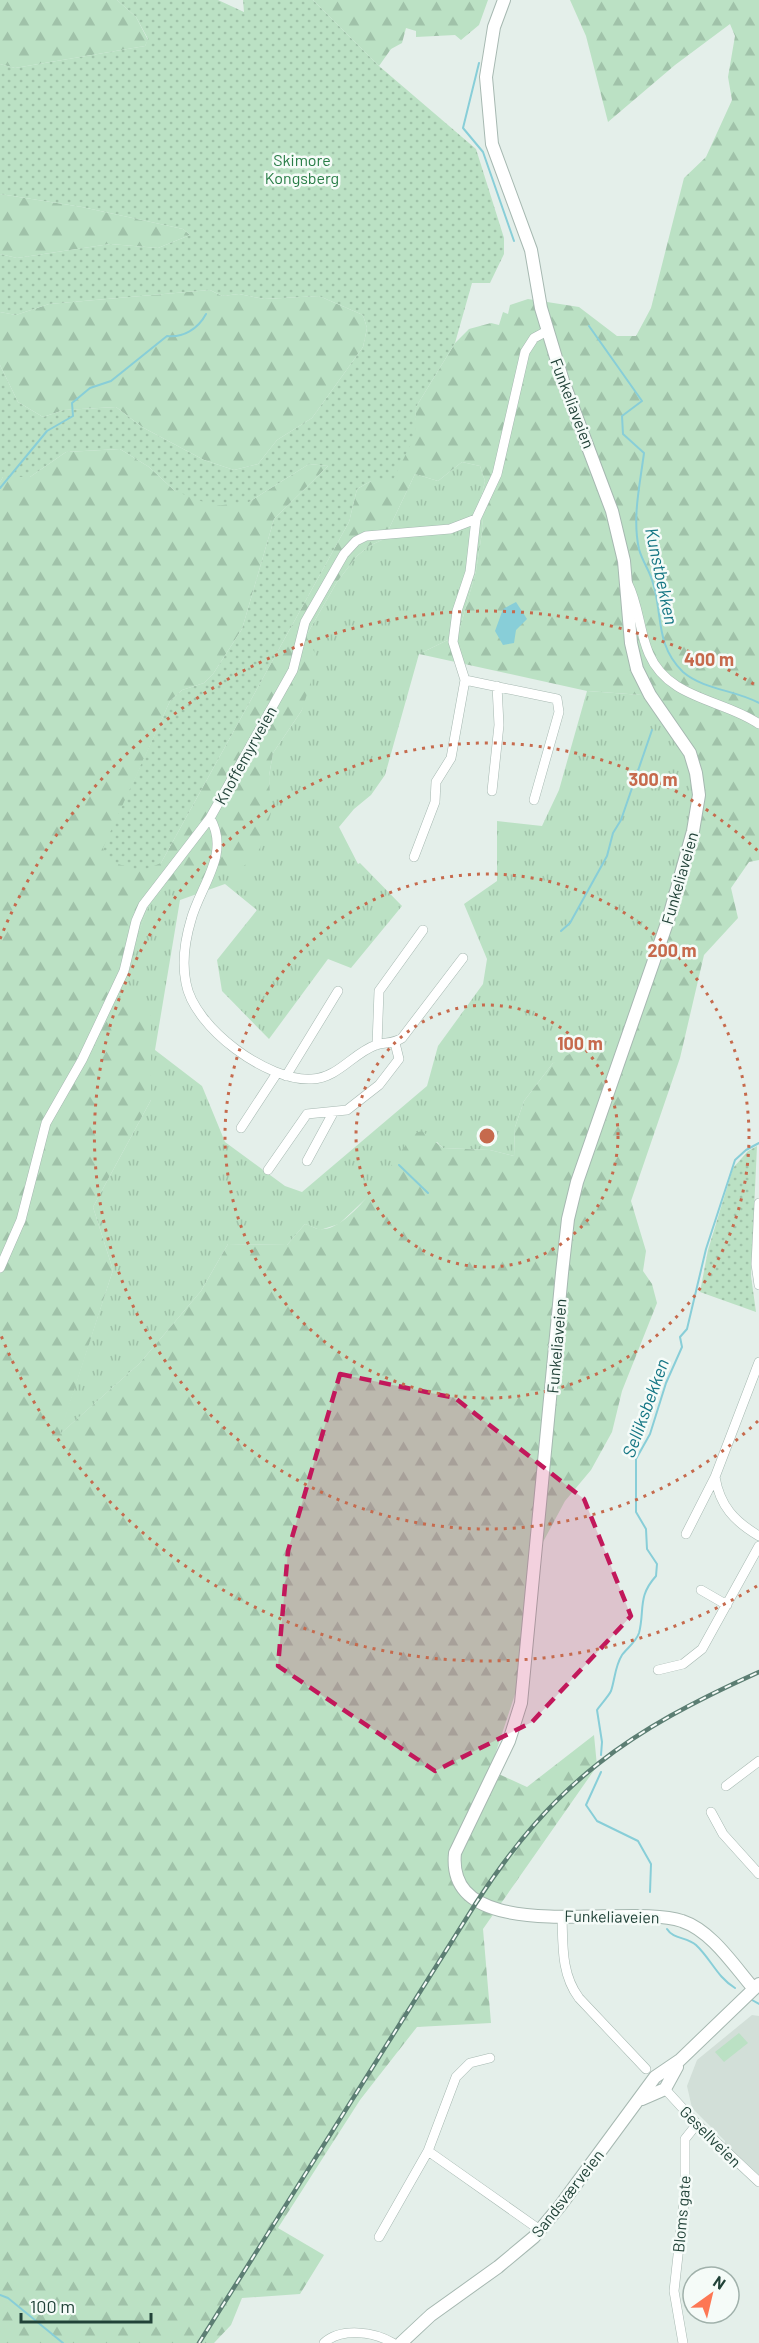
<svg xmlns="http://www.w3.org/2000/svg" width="759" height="2343" viewBox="0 0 759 2343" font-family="Barlow,sans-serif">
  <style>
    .built { fill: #d2dfd8 }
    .grass { fill: url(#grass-tufts) }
    .forest { fill: url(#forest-firs); fill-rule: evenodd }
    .park { fill: url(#park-dots) }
    .pitch { fill: #bbe1c4 }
    .water { fill: #88ced8 }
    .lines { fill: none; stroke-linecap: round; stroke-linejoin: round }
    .stream { stroke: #88ced8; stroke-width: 2 }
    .minor-casing { stroke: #a6b8b1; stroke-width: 10 }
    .tertiary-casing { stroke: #a6b8b1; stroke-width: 14 }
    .minor { stroke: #fff; stroke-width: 9 }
    .tertiary { stroke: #fff; stroke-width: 12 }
    .rail-casing { stroke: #5c7e73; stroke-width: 4.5 }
    .rail { stroke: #f5fbf8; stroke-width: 2; stroke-dasharray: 7; stroke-linecap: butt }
    .marked { fill: #c2185b; fill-opacity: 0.2; stroke: #c2185b; stroke-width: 4.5; stroke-dasharray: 12 8; stroke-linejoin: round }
    .ring { fill: none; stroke: #c66a4d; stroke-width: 3; stroke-dasharray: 3 6 }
    .labels { text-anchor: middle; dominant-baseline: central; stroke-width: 5; stroke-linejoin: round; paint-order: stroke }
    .park-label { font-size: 16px; fill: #287d46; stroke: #f5fbf8 }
    .street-label { font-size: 16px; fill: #214238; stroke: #f5fbf8 }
    .water-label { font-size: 18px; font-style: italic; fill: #157684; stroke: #f5fbf8 }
    .centre { fill: #c66a4d; stroke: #f5fbf8; stroke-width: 3 }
    .ring-label { font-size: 18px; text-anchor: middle; font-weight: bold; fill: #c66a4d; stroke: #f5fbf8; stroke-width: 5; stroke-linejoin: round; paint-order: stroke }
  </style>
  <defs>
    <pattern id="grass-tufts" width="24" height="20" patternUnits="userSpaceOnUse" patternTransform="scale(1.5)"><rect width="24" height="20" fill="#bbe1c4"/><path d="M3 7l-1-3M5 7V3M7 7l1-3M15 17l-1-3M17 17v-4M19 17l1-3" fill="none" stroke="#a0c2a9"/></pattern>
    <pattern id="forest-firs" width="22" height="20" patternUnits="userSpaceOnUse" patternTransform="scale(1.5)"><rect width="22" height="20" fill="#bbe1c4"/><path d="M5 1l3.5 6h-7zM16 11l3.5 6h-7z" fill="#a0c2a9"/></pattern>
    <pattern id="park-dots" width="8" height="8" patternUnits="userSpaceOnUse" patternTransform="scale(1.5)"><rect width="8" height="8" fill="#bbe1c4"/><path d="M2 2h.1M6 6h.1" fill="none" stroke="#a0c2a9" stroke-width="1.8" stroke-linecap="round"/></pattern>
  </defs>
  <rect width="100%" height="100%" fill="#e4efea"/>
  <!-- built -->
  <path class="built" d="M752 2015 759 2016V2177L725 2146V2141L692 2108 687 2086 697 2060Z"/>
  <!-- grass -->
  <path class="grass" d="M462 462 480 466 485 481 480 502 483 526 476 571 458 635 419 654 385 775 371 795 354 809 339 827 358 864 360 863 402 906 351 968 328 959 269 1039 222 991 217 960 257 910 225 884 180 900 155 1050 202 1086 225 1142 285 1186 302 1192 427 1086 438 1046 483 984 487 959 464 904 497 881V821L542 826 559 790 587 691 642 695 655 713 672 724 682 742 698 804 623 1050 553 1063 524 1101 515 1127 514 1156 490 1150 443 1148 437 1142 389 1170 373 1192 339 1224 320 1230 305 1224 287 1245 228 1244 201 1291 139 1364 59 1435 113 1270 93 1207 151 1100 113 1000 153 894 175 886 270 813 269 776 273 753 302 710 306 636 337 582 357 556 369 546 384 539 415 474 438 481Z"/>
  <!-- forest -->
  <path class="forest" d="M0 0H117L136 17 148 40 145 46 15 68 0 64Z
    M313 0H488L479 25 461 40 455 35 416 37V31L406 28 402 43 391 49 379 66Z
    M570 0H759V860L749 862 731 888 738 918 704 955 680 1058 631 1201 646 1251 643 1271 652 1284 657 1303 622 1391 612 1432 591 1470 565 1501 535 1557 524 1667 490 1770 527 1787 594 1735 597 1766 483 1929 491 2023 417 2027 360 2100 278 2228 324 2255 300 2294 242 2298 231 2325 214 2343H0V482L3 477H30L66 452 120 449 149 467 175 491 249 502 309 464 328 466 274 519 242 629 213 674 204 683 182 690 170 701 104 848 161 863 349 522 357 489 371 481 414 436 416 407 455 343 469 329 491 323 499 325 503 312 508 314 510 305 528 299 579 307 617 336H636L651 308 684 178 706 157 732 100 728 77 735 36 730 24 675 65 608 122 586 36ZM462 462 480 466 485 481 480 502 483 526 476 571 458 635 419 654 587 691 642 695 655 713 672 724 698 784 676 901 623 1050 575 1051 553 1063 524 1101 515 1127 514 1156 490 1150 443 1148 422 1131 415 1133C396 1155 351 1235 318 1229 314 1228 309 1225 305 1224L287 1245 228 1244 201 1291 139 1364 60 1434 113 1270 93 1207 151 1100V1010L114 1000 153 894 248 864 260 848 271 813 269 776 273 753 302 710 318 659 306 636 337 582 357 556 369 546 384 539 415 474 438 481Z
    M0 194 82 207 183 229 190 235 158 248 110 244 17 258 0 254Z
    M210 290 222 296 239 294 264 299 319 296 363 315 367 328 363 347 312 418 277 440 258 464 234 470 204 460 142 427 116 407 64 410 43 417 18 402 0 365V312L16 315 49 304Z"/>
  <!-- park -->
  <path class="park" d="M117 0H218L244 12 243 0H313L379 66 476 149 504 238V254L490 283H472L455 343 416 407 415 436 393 480 371 481 357 489 349 522 161 863 142 871 118 864 105 856 103 848 170 701 182 690 204 683 213 674 242 629 274 519 328 466 309 464 249 502 214 506 175 491 149 467 120 449 66 452 30 477H3L0 482V365L18 402 43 417 64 410 116 407 142 427 204 460 234 470 258 464 277 440 312 418 363 347 367 328 363 315 319 296 264 299 239 294 222 296 210 290 49 304 16 315 0 312V254L17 258 110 244 158 248 190 235 183 229 82 207 0 194V64L15 68 145 46 148 39 136 17Z
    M757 1146 751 1276 756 1312 700 1292 708 1250 733 1168 748 1151Z"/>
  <!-- pitch -->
  <path class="pitch" d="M739 2033 748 2043 724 2062 715 2052Z"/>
  <!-- water -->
  <path class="water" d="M516 602 527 619 516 630 514 643 503 645 495 631 503 609Z"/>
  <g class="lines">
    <!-- stream -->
    <path class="stream" d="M479 63 463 128 483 152 514 241
      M589 326 642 401 622 416 623 434 644 453C640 484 632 518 639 549 642 561 650 571 653 583 663 615 655 645 683 672 704 690 736 690 759 703
      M0 488 47 431 73 416 72 403 90 388 111 381 167 336C183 338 198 329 206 314
      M561 931 570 923 607 856 613 833 621 820 652 730
      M399 1165 428 1193
      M601 1755 602 1742 597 1710C601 1704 608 1697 611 1691 615 1679 615 1666 622 1655 627 1648 636 1642 639 1633 645 1610 637 1597 656 1576L657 1564 647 1549 646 1529 636 1512V1459L650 1434 666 1383 682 1347 680 1337 687 1329 706 1249 735 1160 746 1150 759 1143
      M601 1772 586 1805 597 1821 638 1841 651 1864 650 1892
      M667 1929C673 1939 687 1937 696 1945 711 1959 717 1977 735 1988
      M752 2000 759 2004
      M0 2295 8 2298 63 2343"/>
    <!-- minor casing -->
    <g class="minor-casing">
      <path id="minor" d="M628 584C639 606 639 631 649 654 669 700 723 699 759 724
        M465 680 453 642 457 611 470 572 476 519 497 474 525 352 534 338 547 331
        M465 680 557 699 559 712 534 800
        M492 791 499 725 497 686
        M210 818C231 854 200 886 191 920 185 940 182 963 186 983 194 1028 268 1082 312 1079 338 1078 353 1053 376 1045 386 1042 393 1044 402 1038L463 958
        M414 857 435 802 436 782 451 758 465 680
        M377 1045 379 991 423 930
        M286 1076 338 991
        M241 1128 277 1073
        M307 1161 333 1113
        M268 1170 307 1114 347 1110 379 1085 399 1059 395 1043
        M759 1203 756 1264 759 1285
        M0 1268 21 1220 46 1123 82 1060 124 971 136 921 143 905 210 818 293 670 305 622 344 554 356 541 366 536 450 529 476 519
        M715 1477C720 1506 734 1521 759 1536
        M686 1534 715 1477 759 1362
        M701 1590 727 1605
        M658 1670 683 1664 702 1649 759 1546
        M726 1786 759 1761
        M711 1812 723 1834 759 1874
        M562 1916C563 1945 561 1974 579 1998L646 2069
        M665 2089 697 2124 759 2182
        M428 2151 540 2230
        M379 2237 428 2151 456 2077 470 2063 490 2058
        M324 2343C341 2327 375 2332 393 2343
        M683 2343 674 2291 685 2193V2139L697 2124"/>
    </g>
    <!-- tertiary casing -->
    <g class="tertiary-casing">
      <path id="tertiary" d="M504 0 494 27 486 77 492 144 531 250 541 308 563 381 612 511 624 561 631 643 637 669 650 695 690 753 696 773 699 795 693 831 668 920 577 1182 568 1219 562 1273 521 1703 509 1741 455 1853C445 1950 629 1902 682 1921 712 1931 734 1966 754 1989
        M642 2099 665 2089 677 2067
        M401 2343 431 2315 498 2267 534 2237 560 2206 655 2077 680 2060 759 1984"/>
    </g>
    <!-- minor -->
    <use href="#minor" class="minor"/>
    <!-- tertiary -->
    <use href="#tertiary" class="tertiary"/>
    <!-- rail casing -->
    <g class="rail-casing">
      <path id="rail" d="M199 2343 476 1903C555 1781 628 1731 759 1672"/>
    </g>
    <!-- rail -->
    <use href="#rail" class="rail"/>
  </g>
  <!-- marked area -->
  <path class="marked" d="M340 1374 455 1398 584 1499 631 1616 532 1722 435 1771 278 1666 288 1551Z"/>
  <!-- distance rings -->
  <g class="ring">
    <circle cx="487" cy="1136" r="131"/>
    <circle cx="487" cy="1136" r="262"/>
    <path d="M758 1421A393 393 0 1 1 758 851"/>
    <path d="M757 1586A525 525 0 0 1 0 1333M0 939A525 525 0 0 1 757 686"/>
  </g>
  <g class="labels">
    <!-- park labels -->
    <g class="park-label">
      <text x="302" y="159">Skimore<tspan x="302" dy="18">Kongsberg</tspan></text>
    </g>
    <!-- street labels -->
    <g class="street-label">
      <text transform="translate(573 403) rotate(69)">Funkeliaveien</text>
      <text transform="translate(245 755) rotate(-61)">Knoffemyrveien</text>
      <text transform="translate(679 878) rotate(-74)">Funkeliaveien</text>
      <text transform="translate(556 1346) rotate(-85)">Funkeliaveien</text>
      <text transform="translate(612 1916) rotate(1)">Funkeliaveien</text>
      <text transform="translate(711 2136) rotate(45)">Gesellveien</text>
      <text transform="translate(567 2193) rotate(-52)">Sandsværveien</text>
      <text transform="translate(681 2214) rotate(-85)">Bloms gate</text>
    </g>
    <!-- water labels -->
    <g class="water-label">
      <text transform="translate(662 576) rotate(78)">Kunstbekken</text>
      <text transform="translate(645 1408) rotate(-70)">Selliksbekken</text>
    </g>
  </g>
  <circle cx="487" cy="1136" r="9" class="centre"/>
  <g class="ring-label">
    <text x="709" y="666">400 m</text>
    <text x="653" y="786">300 m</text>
    <text x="672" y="957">200 m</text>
    <text x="580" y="1050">100 m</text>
  </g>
  <!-- north arrow -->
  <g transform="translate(711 2295) rotate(34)"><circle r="28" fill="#f5fbf8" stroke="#a0b1ab" stroke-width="1.5"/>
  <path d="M0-4.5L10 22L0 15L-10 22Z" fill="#fd7754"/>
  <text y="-9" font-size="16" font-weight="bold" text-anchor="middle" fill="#214238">N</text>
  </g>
  <!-- scale -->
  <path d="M21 2313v9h130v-9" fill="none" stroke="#214238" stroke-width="3"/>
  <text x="30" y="2313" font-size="18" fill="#214238" stroke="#f5fbf8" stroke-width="4.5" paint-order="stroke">100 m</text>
</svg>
